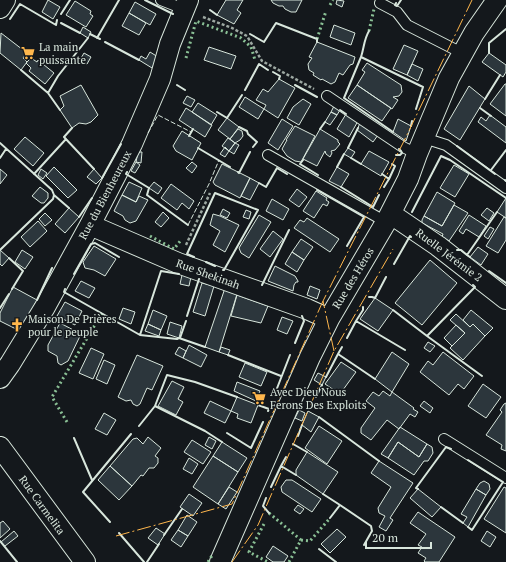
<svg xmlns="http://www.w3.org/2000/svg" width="506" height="562" viewBox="0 0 506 562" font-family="'PT Serif',serif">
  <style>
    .building { fill: #2c363c; stroke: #d8e6dc }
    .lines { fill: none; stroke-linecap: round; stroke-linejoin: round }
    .service-casing { stroke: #d8e6dc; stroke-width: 12 }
    .minor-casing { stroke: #d8e6dc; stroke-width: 22 }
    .path { stroke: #9da8a2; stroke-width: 2.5; stroke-dasharray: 3 2; stroke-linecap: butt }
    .service { stroke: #14181c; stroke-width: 10 }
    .minor { stroke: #14181c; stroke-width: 20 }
    .hedge { stroke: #8ac095; stroke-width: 3; stroke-dasharray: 2 3; stroke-linecap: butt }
    .fence { stroke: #d8e6dc; stroke-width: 1; stroke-dasharray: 5 2; stroke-linecap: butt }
    .wall { stroke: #d8e6dc; stroke-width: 2 }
    .power { stroke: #ffb74d; stroke-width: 1; stroke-dasharray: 14 3 2 3; stroke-linecap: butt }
    .labels { text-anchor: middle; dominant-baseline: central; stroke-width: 3; stroke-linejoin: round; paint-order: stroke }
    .poi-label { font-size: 11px; fill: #d8e6dc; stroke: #14181c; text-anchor: start }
    .street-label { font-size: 11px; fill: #d8e6dc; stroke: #14181c }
  </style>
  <rect width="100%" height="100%" fill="#14181c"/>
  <!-- building -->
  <path class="building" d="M48 0 60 7 53 19 42 12Z
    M226 0H243L237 10 241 13 234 24 217 15Z
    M271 0H302L296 12H291L285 9 283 6H279L273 3Z
    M337 0 344 1 342 7 336 4Z
    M75 1 91 11 90 14 93 16 86 27 66 15Z
    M135 2 156 14 150 25 129 13Z
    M129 13 146 23 139 35 122 26Z
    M334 25 355 33 351 45 330 37Z
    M83 27 91 32 88 38 80 33Z
    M1 33 27 53 23 58 27 62 21 70 0 53Z
    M317 42 355 57 353 64 350 65 343 75 339 73 335 82 331 84 322 79 321 80 313 75 314 73 309 70 308 64 312 58 309 57Z
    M404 45 418 51 407 75 393 69Z
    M209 47 236 56 231 69 204 60Z
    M150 52 158 57 152 68 139 60 141 56 146 59Z
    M84 53 91 57 87 64 80 60Z
    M489 53 506 65V72L503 77 482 62Z
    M31 58 37 62 38 60 54 73 45 84 29 71 31 68 26 63Z
    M367 63 401 85 402 92 399 96 393 97 398 100 392 109 357 85 365 72 362 70Z
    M412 64 423 69 418 81 407 75Z
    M279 79 295 88 278 118 264 109 266 105 256 100 263 89 268 92Z
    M505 84H506V116L490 104Z
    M81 85 98 115 91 122 86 124 79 123 72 128 60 110 64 106 60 96Z
    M357 85 391 108 382 121 348 98Z
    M469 86 485 99 460 140 444 129Z
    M187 96 195 100 191 107 183 103Z
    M245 97 264 109 258 119 239 107Z
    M303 99 311 104 299 125 287 118 293 107Z
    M198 103 217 115 211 125 192 112Z
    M334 106 340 110 337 115 331 112Z
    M186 108 212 125 205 137 179 120Z
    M331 112 337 115 330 125 325 122Z
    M346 114 358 121 349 137 337 129Z
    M490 115 506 127V143L478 122 481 117 486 121Z
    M227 118 239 127 230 139 218 130Z
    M282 119 293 126 278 150 268 143Z
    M398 119 411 126 406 141 393 132Z
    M360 123 378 135 373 142 357 130Z
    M295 126 315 136 301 162 295 161 287 156 282 149 287 140H286Z
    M238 129 242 131 243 136 240 140 235 143 230 139Z
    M320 129 338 140V142L340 144 335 150 331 151 332 153 330 157 326 154 325 151 317 166 303 159Z
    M182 131 201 143 192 160 176 151 173 146Z
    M25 137 44 153 33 166 14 149Z
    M228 138 235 143 229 151 222 146Z
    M235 143 239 145 234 154 229 151Z
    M225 147 229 151 225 157 220 154Z
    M348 148 355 152 351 158 344 154Z
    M369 151 389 162 381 176 361 164Z
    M138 152H142L141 163 136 162Z
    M136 162 140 165 135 173 131 171Z
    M192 162 197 166 192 173 186 168Z
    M222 164 250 178 240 198 215 185 213 182Z
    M454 165 469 174 455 197 440 188Z
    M54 167 77 190 68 198 46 176Z
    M337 167 349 174 341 187 329 181Z
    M0 169 7 175 0 184Z
    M41 169 47 173 43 179 38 175Z
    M94 169 102 178 96 184 87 177Z
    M250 178 259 183 250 200 241 196Z
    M129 182 142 188 136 202 122 195Z
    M154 182 162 188 158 194 149 188Z
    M171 184 194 201 189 209 182 203 177 210 161 198Z
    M40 187 48 193V198L44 203H41L32 196Z
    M297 189 307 197 299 207 289 200Z
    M316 191 327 198 326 200 329 202 327 206 323 204 314 218 303 211Z
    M437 192 455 203 442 226 424 216Z
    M122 195 136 202 139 196 148 200 136 221 130 223 125 220 123 216 114 211Z
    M506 198V218L497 212Z
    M272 199 289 209 283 220 266 211Z
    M454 205 468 213 449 241 442 237 443 234 422 223V220L424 216 442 226Z
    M69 208 79 217 65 233 55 224Z
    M487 208 494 213 489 221 481 215Z
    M223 209 230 213 227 218 220 215Z
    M246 210 251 212 249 219 243 217Z
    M163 212 169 218 161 227 155 222Z
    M45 213 52 220 45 226 39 219Z
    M213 214 220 216 239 225 225 252 213 245 220 231 210 225Z
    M259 215 271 222 249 258 241 253 239 248Z
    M469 215 486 226 479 237 466 229 463 234 459 231Z
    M504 217 506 218V240L498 253 486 246Z
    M307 218 339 239 330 252 294 228 300 220 304 222Z
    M38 221 47 231 30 247 21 237Z
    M490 227 494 229 488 239 484 236Z
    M273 231 283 239 270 257 260 249Z
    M301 239 313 247 304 260 292 252Z
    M94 246 116 259 105 276 94 270 85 268 83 262Z
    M478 247 488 254 481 265 470 257Z
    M0 250 9 258 2 266 0 264Z
    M22 250 33 257 25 269 15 262Z
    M292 252 304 260 297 272 285 264Z
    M430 260 457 283 422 325 395 303Z
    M275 266 295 276 298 281V282H296L294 285 293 291 268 281Z
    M182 275 191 277 189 286 180 284Z
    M81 281 95 288 89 298 75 291Z
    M202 283 214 286 205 316 193 312Z
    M310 286 320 290 317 299 307 295Z
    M13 287 37 300 20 331 0 321V313Z
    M225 288 238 291 219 352 205 347Z
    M237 295 268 306 261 323 231 316Z
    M375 298 393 310 378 331 360 319Z
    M65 302 82 311 75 325 57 316Z
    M123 308 135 312 131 324 119 319Z
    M153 310 167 316 161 330 148 324Z
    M471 310 493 328 485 336 473 324 470 327 463 320Z
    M456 314 470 327 473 324 485 336 463 360 450 348 465 333 450 320Z
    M282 317 293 321 287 334 277 330Z
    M170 322 182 326 179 338 167 334Z
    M60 323 81 334 68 361 61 365 58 363 57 356 48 351V345Z
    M148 324 161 330 159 336 145 331Z
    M456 325 465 333 452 346 444 338Z
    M428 342 435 346 430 352 424 348Z
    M189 345 207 355 201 367 183 358Z
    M179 347 186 351 183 358 175 354Z
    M221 347 230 350 228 355 219 352Z
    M91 348 104 354 93 379 79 373Z
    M392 352 409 364 392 392 375 379Z
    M443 352 474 376 464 389 458 384 449 395 420 372 428 361 433 365Z
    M137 355 163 366 152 390 147 388 140 404 137 406 133 404 131 400 126 401 118 397Z
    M104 360 115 365 107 384 96 379Z
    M341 362 356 372 340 394 325 384Z
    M245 363 267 372 261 386 239 377Z
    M318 373 326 377 322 385 314 380Z
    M172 381 184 387 178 399 183 402 176 415 158 406Z
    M237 382 260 391 256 401 234 391Z
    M483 384 501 397 486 418 468 406Z
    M383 391 390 396 392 392 414 408 413 409 418 412 415 417 410 414 399 429 387 420 371 440 361 433V428L375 408 366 401 373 392 379 396Z
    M237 397 258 405 251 423 237 418 238 414 231 411Z
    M210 401 231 411 225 423 204 413Z
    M424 401 433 408 430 413 420 406Z
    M506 403V451L501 449 502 445 486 435 502 412 500 410 504 404Z
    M299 410 305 413 302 421 295 418Z
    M308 411 319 417 311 432 302 425Z
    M104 413 116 420 107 435 95 429Z
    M319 426 342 441 327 464 305 448Z
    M400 427 427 444 419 457 398 442 388 458 381 454Z
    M148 437 161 448 155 456 158 458V463L154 468H149L143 476 141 475 132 486 110 466 133 439 137 438 143 444Z
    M209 437 216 441 212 449 205 445Z
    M192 440 211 452 203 464 184 452Z
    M222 442 247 458 238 472 213 456Z
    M398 442 419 457 427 444 432 447 433 453 428 461H424L414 475 388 458Z
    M307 452 338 472 323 494 296 475V470Z
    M213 456 238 472 218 504 193 487Z
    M189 458 198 464 192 474 183 469Z
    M379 461 413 483 390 518 393 520 386 531 379 527 385 516 379 513 378 508 391 487 371 473Z
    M110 466 132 486 119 500 98 480Z
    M286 480H292L321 499 312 512 282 492 281 487Z
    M484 481 489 484 490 489 486 495 476 489 480 483Z
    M229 487 237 492 226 509 218 504Z
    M504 487 506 488V533L484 519Z
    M418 489 441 507 432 517 410 498Z
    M476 489 486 495 468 527 463 523 467 517 461 514Z
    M189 494 202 503 193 516 180 507Z
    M298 505 304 509 300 514 294 510Z
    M418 512 455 537 439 562H425L424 561 426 558 418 553 422 547 418 545 426 534 410 523Z
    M187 515 197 522 188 536 178 530Z
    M3 521 10 529 0 538V523Z
    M156 528 165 534 158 545 148 538Z
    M337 529 346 537 330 553 321 544Z
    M178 530 188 536 181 547 171 540Z
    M14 531 18 536 5 546 1 542Z
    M487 531 496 537 490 547 481 541Z
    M273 546 288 556 284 562H273L266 557Z"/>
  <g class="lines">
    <!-- service casing -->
    <g class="service-casing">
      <path id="service" d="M161 0 184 9
        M380 3 397 12 407 25 462 53
        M327 96 403 147 417 154
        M424 138 446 145 506 188
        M268 155 386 222
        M444 439 506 478"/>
    </g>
    <!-- minor casing -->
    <g class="minor-casing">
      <path id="minor" d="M0 8 5 0
        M391 214 438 246 506 299
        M90 225 178 263 307 309 329 319
        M0 378 10 364 45 307 90 225 132 144 160 79 170 44 188 0
        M0 447 85 562
        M220 562 310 357 329 319 386 222 408 179 417 154 449 78 474 33 497 0"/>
    </g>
    <!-- path -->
    <path class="path" d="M203 17 232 28 247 36 262 61 314 89
      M186 245 210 193"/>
    <!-- service -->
    <use href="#service" class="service"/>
    <!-- minor -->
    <use href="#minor" class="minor"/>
    <!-- hedge -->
    <path class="hedge" d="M330 5 333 0
      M369 31 374 9
      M317 39 326 11
      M186 58 196 21 241 38 251 47 255 60
      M150 236 174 249 181 240
      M67 422 52 397 102 313
      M269 513 301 540 289 562
      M264 524 249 552 268 562
      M301 540 310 541 330 518
      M208 562 213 554"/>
    <!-- fence -->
    <path class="fence" d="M148 133 158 115 191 132
      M188 225 209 184 219 160"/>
    <!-- wall -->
    <path class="wall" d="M145 0 173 14
      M396 3 395 5 397 6 401 0
      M210 10 217 15
      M61 14 70 0
      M10 19 20 4 56 25 57 20
      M61 23 80 33
      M90 34 100 39
      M250 34 264 42 276 23 317 39V42
      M97 38 119 0
      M105 42 139 60
      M489 53V43L506 29
      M361 57C364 48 364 39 369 31
      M21 70 48 93
      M273 72 280 76 279 79
      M177 85 185 90
      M295 85 317 97
      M245 90 259 64 268 70
      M485 99 500 75
      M480 108 491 116
      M60 110 48 93 58 76 88 38
      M340 110 346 114
      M217 112 227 118 242 95
      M411 126 412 121
      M239 127 247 131 248 134 257 142 253 147
      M72 128 64 137 94 169
      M320 129 325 122
      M393 132 344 98 361 57 423 87 416 109
      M189 136 193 129
      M0 143 52 190 54 195 53 199 0 250
      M457 146 495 174
      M198 148 230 167
      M348 148 358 128
      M396 155H400L402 153 401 151 399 149
      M0 158 6 149
      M351 158 361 164
      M303 160 300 164 318 175
      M337 167 344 154
      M491 170 506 150
      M127 172 126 174 149 188 147 195 188 225
      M238 172 239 173 250 152
      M34 174 66 139
      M382 174 389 179 384 187
      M102 178 121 144
      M389 179 395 166 392 164
      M505 180 506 181
      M259 183 266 187 277 168 287 174
      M341 187 373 207 379 195
      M317 190 364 217 347 246
      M54 195 69 208
      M412 212 441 156 450 160 506 198
      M79 217 92 198
      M457 250H461L467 255
      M194 257 187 254 215 193 258 210 224 270H223
      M470 257 467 255 497 212
      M9 258 23 271 12 289
      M206 262 215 266
      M394 264 410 236 411 237
      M489 271 506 283
      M74 274 91 244 95 243 119 257
      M179 274 161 271 140 335 177 339 179 338 205 347
      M262 285 289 230
      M65 289 64 292 140 335
      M369 297H372L375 298 386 277
      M37 300 52 268
      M0 308 9 294
      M393 310 427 336 475 287 473 285
      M187 316 199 279
      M356 321 363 310V307
      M427 336 482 376
      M180 338 186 321
      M347 338 356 321 405 350
      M295 343 304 321 302 316
      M342 347 338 354 375 379
      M228 355 281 376
      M326 377 338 354
      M274 396 290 355
      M316 397 322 385
      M258 405 269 409 268 411
      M155 406 205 431 222 442
      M319 417 379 461
      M139 426 155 406 167 375 195 382 237 397
      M227 433 251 448 263 422
      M298 436 302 425
      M74 438 92 480
      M293 444 307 452
      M281 466 286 457
      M271 487 281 466 296 475
      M418 489 416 488 446 447 451 449
      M323 494 340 505 330 518
      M266 498 263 506 269 513
      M340 505 371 526 372 531 364 545
      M441 507 463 523
      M110 522 83 492 131 434
      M468 527 472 530 503 482 468 460
      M119 533 144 562
      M164 535 182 509
      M0 541 17 562
      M319 549 336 562
      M147 562 159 544"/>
    <!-- power -->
    <path class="power" d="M334 351 323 301 404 141 472 0
      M116 536 232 504 323 301
      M232 562 258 525 334 351 393 249"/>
  </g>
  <!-- icons -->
  <defs>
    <g id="supermarket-bare" transform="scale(1.08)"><path d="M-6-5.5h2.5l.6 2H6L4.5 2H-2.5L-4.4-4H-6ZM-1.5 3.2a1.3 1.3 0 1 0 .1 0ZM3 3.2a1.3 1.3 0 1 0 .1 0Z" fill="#ffb74d" stroke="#14181c" stroke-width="2.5" paint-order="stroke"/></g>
    <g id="church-bare" transform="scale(1.08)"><path d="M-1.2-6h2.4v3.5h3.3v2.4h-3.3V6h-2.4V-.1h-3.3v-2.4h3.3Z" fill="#ffb74d" stroke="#14181c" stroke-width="2.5" paint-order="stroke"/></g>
  </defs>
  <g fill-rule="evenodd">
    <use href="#supermarket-bare" x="28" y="53"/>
    <use href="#church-bare" x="17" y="325"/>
    <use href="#supermarket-bare" x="259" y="398"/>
  </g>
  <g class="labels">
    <!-- poi labels -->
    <g class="poi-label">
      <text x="39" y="47">La main<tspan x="39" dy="13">puissante</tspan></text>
      <text x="28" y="319">Maison De Prières<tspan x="28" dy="13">pour le peuple</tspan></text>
      <text x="270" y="392">Avec Dieu Nous<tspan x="270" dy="13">Ferons Des Exploits</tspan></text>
    </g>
    <!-- street labels -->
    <g class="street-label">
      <text transform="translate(105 195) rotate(-62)">Rue du Bienheureux</text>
      <text transform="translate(449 255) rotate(37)">Ruelle Jérémie 2</text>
      <text transform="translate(208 274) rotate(20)">Rue Shekinah</text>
      <text transform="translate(353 278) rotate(-59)">Rue des Héros</text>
      <text transform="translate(42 505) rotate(54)">Rue Carmelita</text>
    </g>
  </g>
  <!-- scale -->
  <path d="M366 542v6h65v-6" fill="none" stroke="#d8e6dc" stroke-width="2"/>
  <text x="372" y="542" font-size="12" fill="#d8e6dc" stroke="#14181c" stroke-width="3" paint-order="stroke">20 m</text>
</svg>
